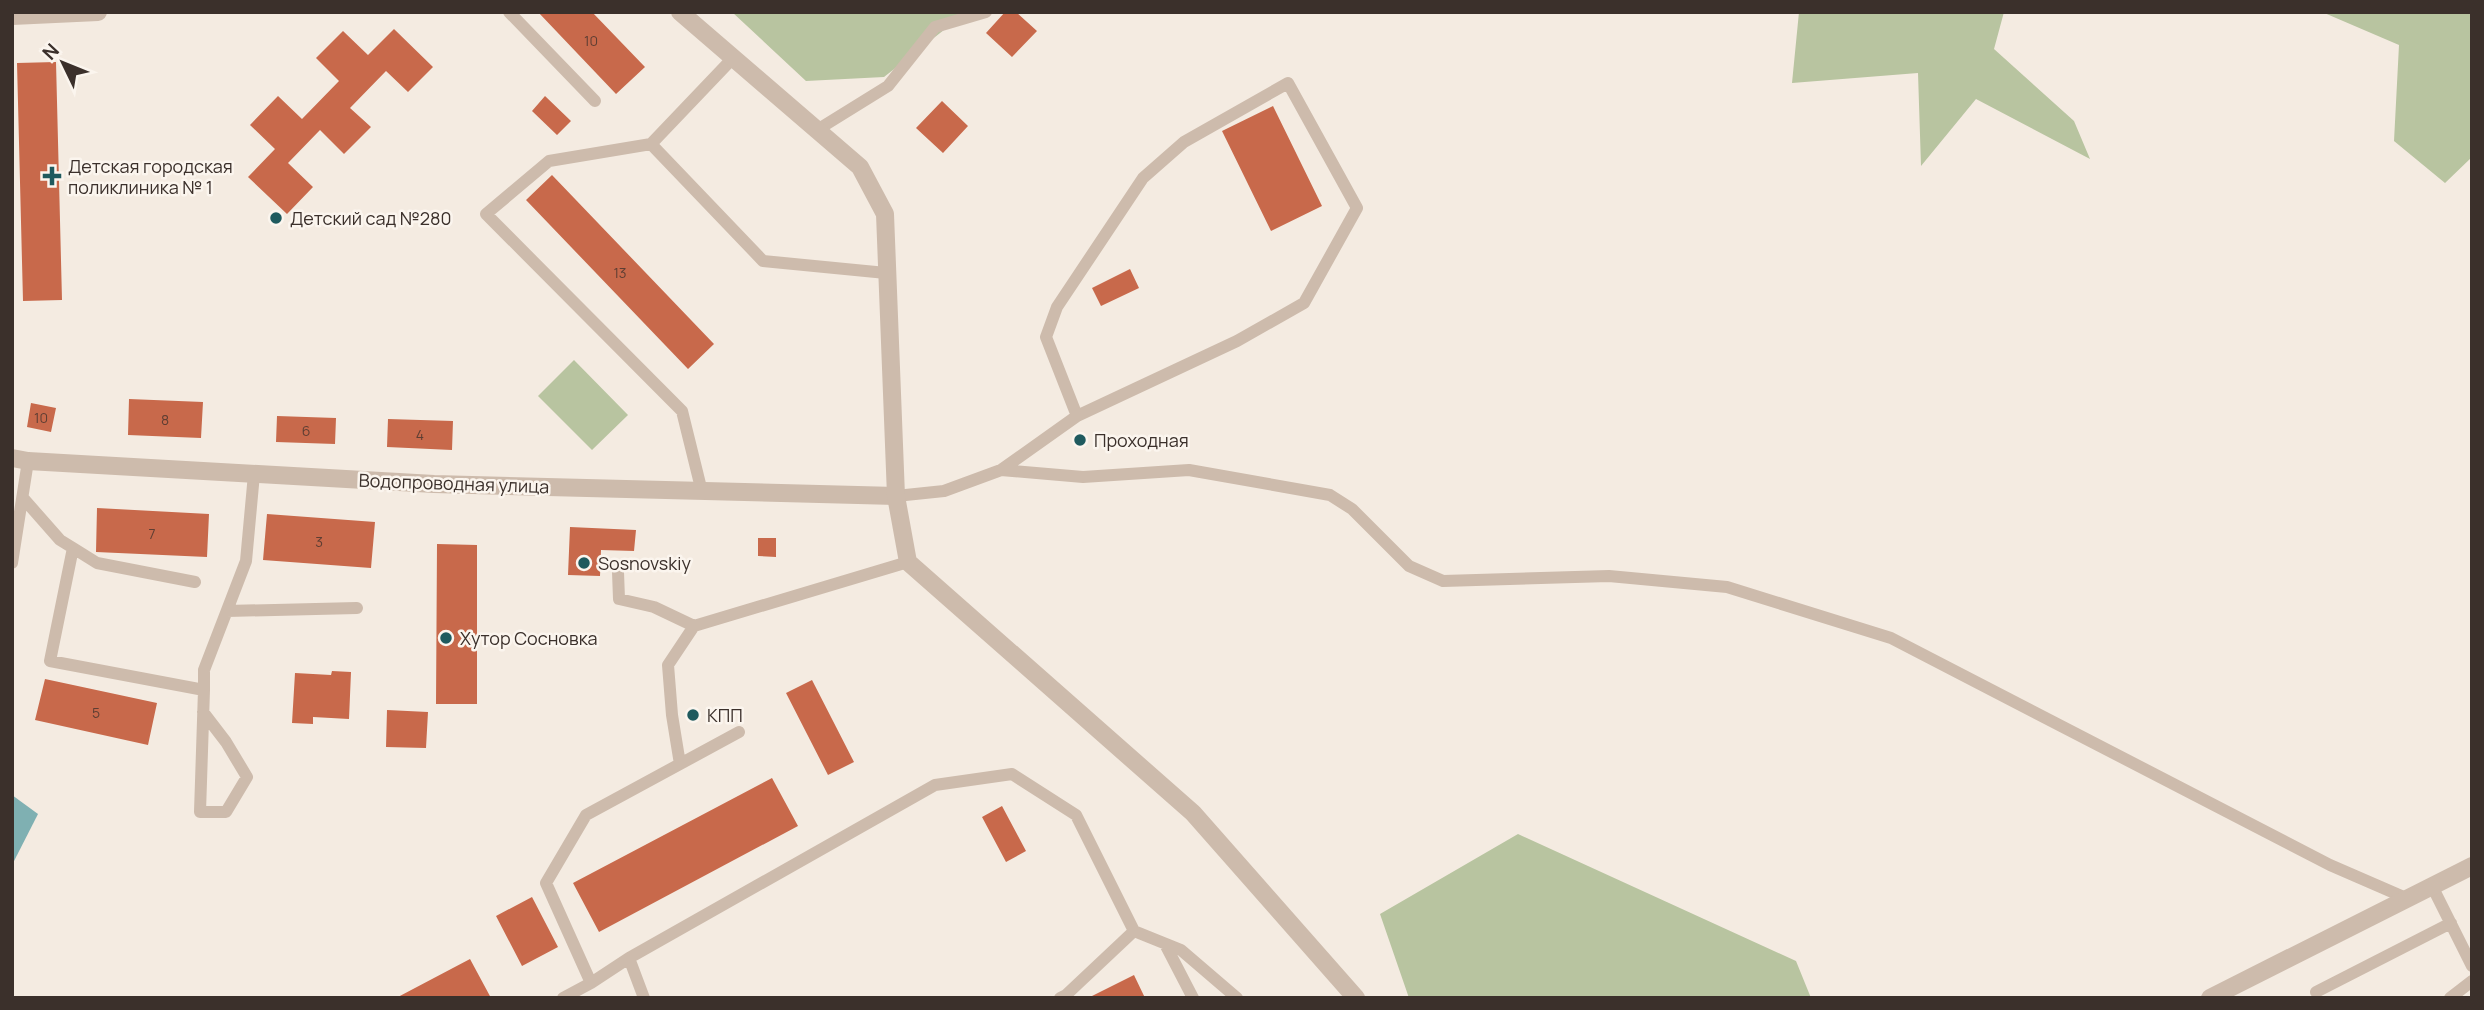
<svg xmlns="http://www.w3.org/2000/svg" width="2484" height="1010" viewBox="0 0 2484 1010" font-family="Manrope,sans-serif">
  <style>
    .green { fill: #b8c4a0 }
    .water { fill: #7fb0b2 }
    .building { fill: #c8694b }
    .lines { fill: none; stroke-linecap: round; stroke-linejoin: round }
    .service { stroke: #cdbbac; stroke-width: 12 }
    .minor { stroke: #cdbbac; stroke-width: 18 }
    .tertiary { stroke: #cdbbac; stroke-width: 18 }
    .poi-dot { fill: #1f5a5e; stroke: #fbf5ee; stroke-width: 2.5 }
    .labels { text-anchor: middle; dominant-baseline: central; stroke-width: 5; stroke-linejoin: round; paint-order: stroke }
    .number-label { font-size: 14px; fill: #5e3e33 }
    .poi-label { font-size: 18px; fill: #3b302b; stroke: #fbf5ee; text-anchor: start }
    .street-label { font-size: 18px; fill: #3b302b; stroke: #fbf5ee }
  </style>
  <rect width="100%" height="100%" fill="#f4ebe1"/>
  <!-- green -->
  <path class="green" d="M732 12H960L949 26 884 77 806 81Z
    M1799 12H2004L1994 49 2074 121 2090 159 1976 99 1921 166 1918 73 1792 83Z
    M2322 12H2472V157L2445 183 2394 141 2399 45Z
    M574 360 628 415 592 450 538 396Z
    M1518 834 1796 961 1811 998H1409L1380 914Z"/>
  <!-- water -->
  <path class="water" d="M12 795 38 814 12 865Z"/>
  <!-- building -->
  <path class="building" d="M538 12H592L645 67 616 94Z
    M1005 12H1016L1037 31 1012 57 986 33Z
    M394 29 433 67 408 92 386 71 350 108 371 127 344 154 320 130 288 163 313 187 287 214 248 177 275 149 250 125 278 96 302 119 339 81 316 58 343 31 368 55Z
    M56 62 62 300 23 301 17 63Z
    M545 96 571 121 557 135 532 111Z
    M942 101 968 126 943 153 916 128Z
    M1273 106 1322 206 1271 231 1222 131Z
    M552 175 714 344 688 369 526 200Z
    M1130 269 1139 288 1101 306 1092 288Z
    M129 399 203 402 201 438 128 435Z
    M31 403 56 408 51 432 27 427Z
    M277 416 336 418 335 444 276 442Z
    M388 419 453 421 452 450 387 447Z
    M97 508 209 514 207 557 96 552Z
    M267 514 375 522 371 568 263 560Z
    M570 527 636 530 634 551 601 550 600 576 568 575Z
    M758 538H776V557L758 556Z
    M437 544 477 545V704H436Z
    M332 671 351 672 349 719 313 717V724L292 723 295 673 331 675Z
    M45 679 157 703 148 745 35 720Z
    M812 680 854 762 828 775 786 693Z
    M387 710 428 712 426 748 386 747Z
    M772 778 798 826 599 932 573 883Z
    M1002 806 1026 851 1006 862 982 817Z
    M532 897 558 947 522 966 496 916Z
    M470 959 491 998H396Z
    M1134 975 1145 998H1088Z"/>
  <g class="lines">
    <!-- service -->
    <path class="service" d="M509 12 595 101
      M733 58 651 144 763 261 886 273
      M817 130 888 86 935 27 986 12
      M651 144 549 161 486 214 682 411 702 492
      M1001 470 1083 477 1189 470 1330 495 1352 509 1409 566 1443 581 1609 576 1727 587 1891 638 2330 865 2406 898
      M896 496 944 491 1001 470 1077 416 1237 341 1304 303 1357 208 1288 83 1184 142 1143 178 1057 307 1046 337 1077 416
      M23 498 60 540 73 548 50 661 204 690V670L246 561 254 474
      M73 548 97 563 195 582
      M12 563 28 461
      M618 572 619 599 654 607 694 626
      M227 611 357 608
      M203 712 226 742 247 777 226 812H200L204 690
      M680 764 672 715 668 665 694 626 908 562
      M2432 886 2472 966
      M1165 944 1193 998
      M629 958 644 998
      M591 983 546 883 586 815 739 732
      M2316 992 2451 923
      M563 998 591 983 629 958 935 785 1012 774 1076 815 1134 931 1181 950 1237 998
      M1060 998 1066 995 1134 931
      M2450 998 2472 981"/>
    <!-- minor -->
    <path class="minor" d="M12 16 98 12
      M12 458 28 461 434 484 896 496"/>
    <!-- tertiary -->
    <path class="tertiary" d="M680 12 860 167 885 214 896 496 908 562 1193 813 1356 998
      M2210 998 2472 866"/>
  </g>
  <!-- markers -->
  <g class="poi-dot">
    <path d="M48.5 165.5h7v7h7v7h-7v7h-7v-7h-7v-7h7z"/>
    <circle cx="276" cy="218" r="7"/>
    <circle cx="1080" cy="440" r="7"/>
    <circle cx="584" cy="563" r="7"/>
    <circle cx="446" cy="638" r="7"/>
    <circle cx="693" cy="715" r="7"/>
  </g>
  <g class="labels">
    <!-- number labels -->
    <g class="number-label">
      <text x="591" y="40">10</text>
      <text x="620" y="272">13</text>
      <text x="41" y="417">10</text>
      <text x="165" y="419">8</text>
      <text x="306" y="430">6</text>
      <text x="420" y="434">4</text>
      <text x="152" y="533">7</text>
      <text x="319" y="541">3</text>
      <text x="96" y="712">5</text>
    </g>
    <!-- poi labels -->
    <g class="poi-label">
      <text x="68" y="166">Детская городская<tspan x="68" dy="21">поликлиника № 1</tspan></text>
      <text x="290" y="218">Детский сад №280</text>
      <text x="1094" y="440">Проходная</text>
      <text x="598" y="563">Sosnovskiy</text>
      <text x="460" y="638">Хутор Сосновка</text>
      <text x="707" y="715">КПП</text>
    </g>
    <!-- street labels -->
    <g class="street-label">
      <text transform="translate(454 483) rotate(2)">Водопроводная улица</text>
    </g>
  </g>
  <!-- border -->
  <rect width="2484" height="1010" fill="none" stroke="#3b302b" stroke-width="28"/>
  <!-- north arrow -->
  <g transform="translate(63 63) rotate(313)" stroke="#fbf5ee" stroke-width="5" paint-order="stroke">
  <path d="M0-5L12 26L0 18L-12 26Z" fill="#3b302b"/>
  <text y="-10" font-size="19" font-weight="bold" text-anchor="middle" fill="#3b302b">N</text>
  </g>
</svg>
